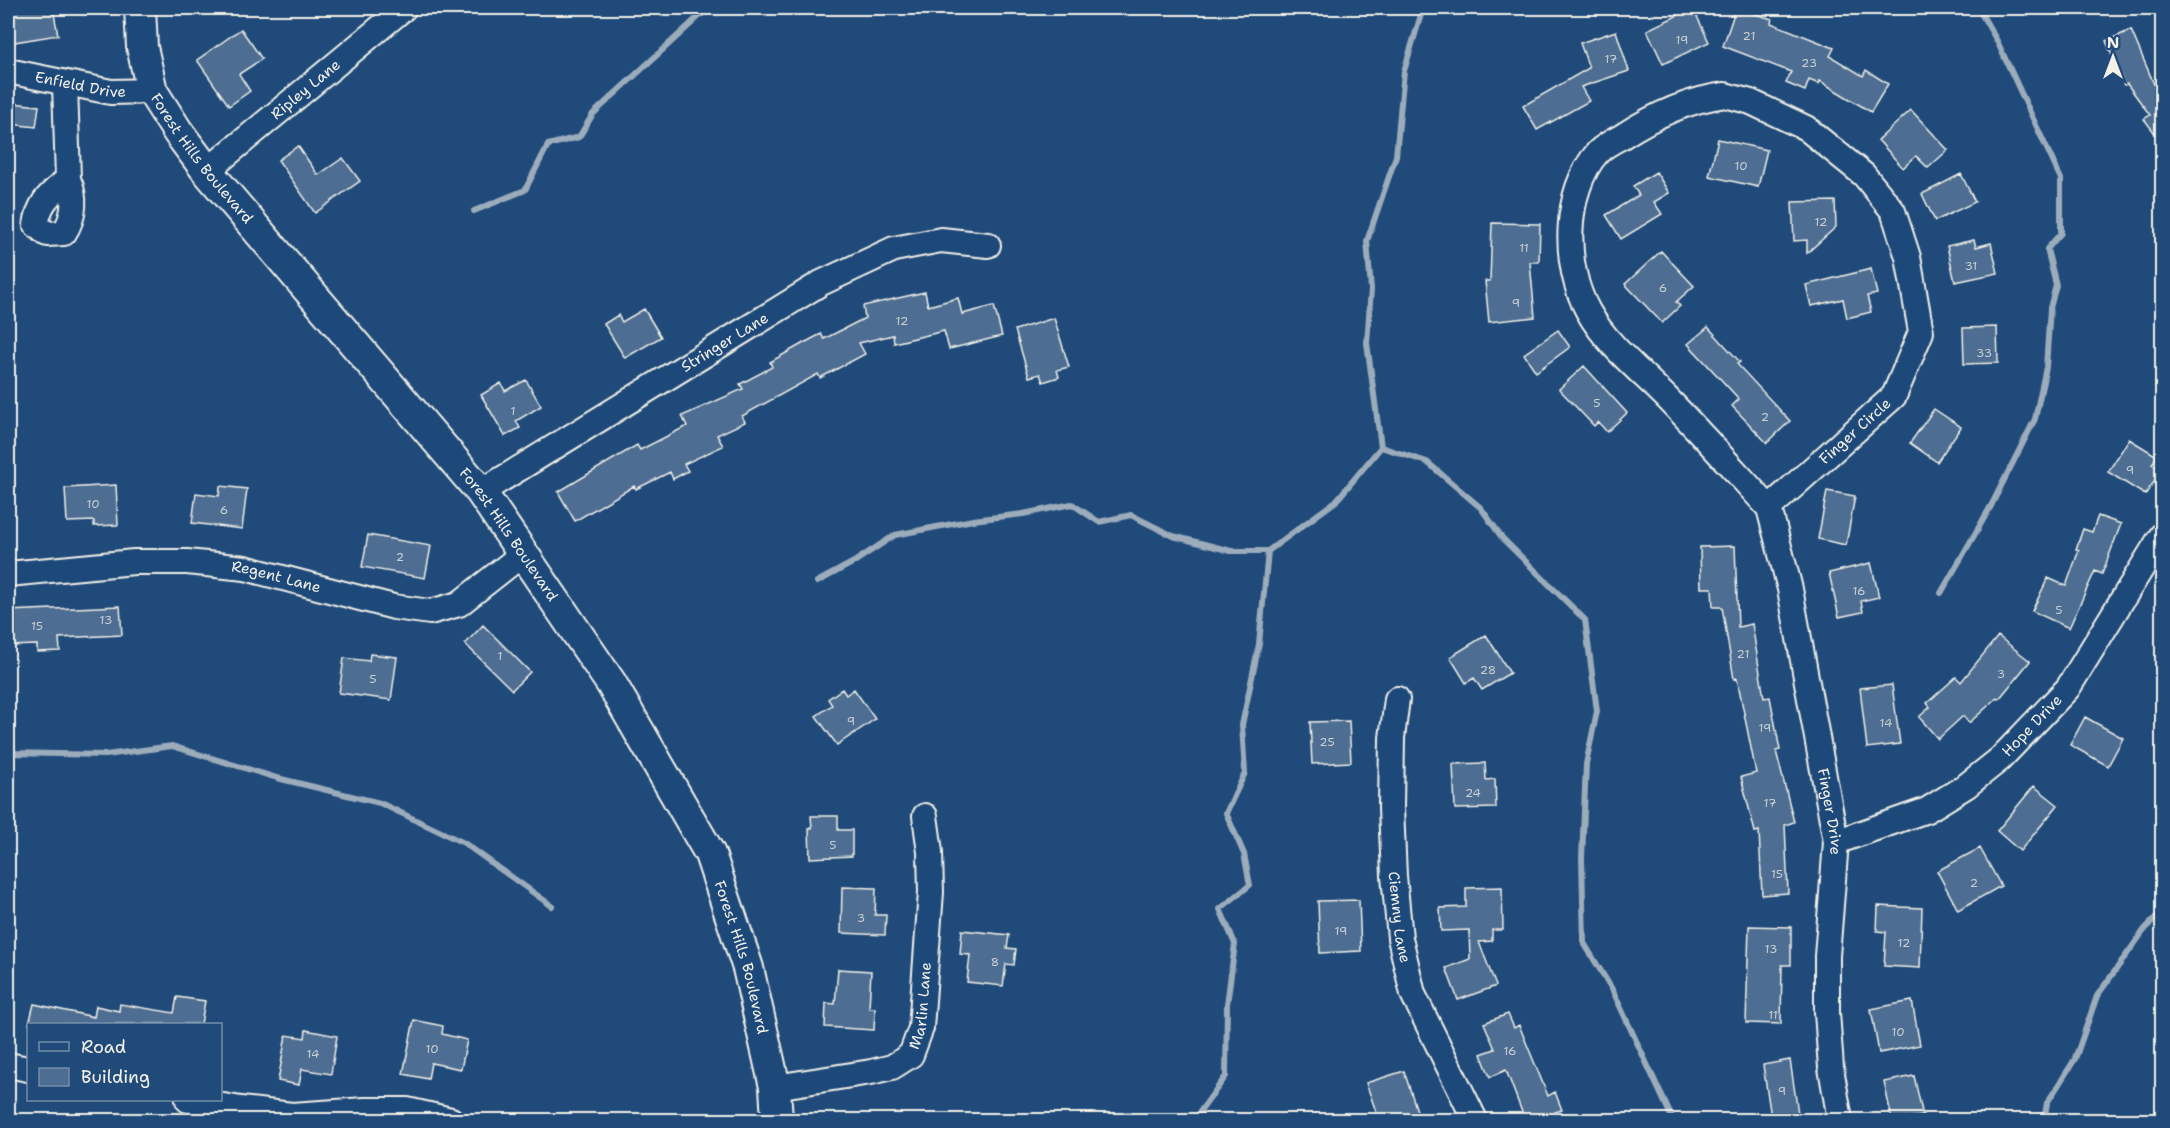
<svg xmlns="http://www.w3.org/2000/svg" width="2170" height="1128" viewBox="0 0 2170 1128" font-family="'Shantell Sans',sans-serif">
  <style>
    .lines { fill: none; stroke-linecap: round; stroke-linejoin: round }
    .stream { stroke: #9cacbb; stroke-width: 6 }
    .building { fill: #4d6e92; stroke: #f4f1e8; stroke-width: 1.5 }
    .minor-casing { stroke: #f4f1e8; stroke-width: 28 }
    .major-casing { stroke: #f4f1e8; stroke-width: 34 }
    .minor { stroke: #1f4a7a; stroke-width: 24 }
    .major { stroke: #1f4a7a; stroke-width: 30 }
    .labels { text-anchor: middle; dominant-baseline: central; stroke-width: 4.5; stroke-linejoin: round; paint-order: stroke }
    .number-label { font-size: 12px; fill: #cad0d2 }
    .street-label { font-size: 15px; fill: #f4f1e8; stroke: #1f4a7a }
  </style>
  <rect width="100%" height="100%" fill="#1f4a7a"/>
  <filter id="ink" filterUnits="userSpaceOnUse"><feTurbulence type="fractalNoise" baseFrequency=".0167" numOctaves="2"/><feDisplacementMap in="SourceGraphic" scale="12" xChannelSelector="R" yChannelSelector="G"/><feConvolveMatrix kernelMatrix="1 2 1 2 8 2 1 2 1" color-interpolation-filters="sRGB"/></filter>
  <g filter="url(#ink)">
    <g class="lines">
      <!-- stream -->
      <path class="stream" d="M474 211 525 190 548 145 579 137 593 114 708 8
        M1381 447 1427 462 1481 508 1503 539 1585 620 1597 711 1586 764 1582 858 1584 943 1613 991 1673 1120
        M817 582 854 562 895 535 973 520 1023 514 1072 504 1099 522 1131 515 1173 536 1231 551H1268
        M1941 593 1991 506 2035 419 2046 367 2050 308 2056 285 2047 249 2061 233V179L1997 41 1978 8
        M8 753 106 755 172 746 277 778 380 803 464 843 552 906
        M1194 1120 1226 1076 1227 1004 1235 944 1220 909 1250 885 1244 854 1226 813 1245 773 1242 725 1259 644 1268 551 1336 501 1381 447 1367 343 1371 289 1367 241 1396 156 1404 71 1423 8
        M2044 1120 2047 1103 2075 1059 2097 996 2145 929 2162 911"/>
    </g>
    <!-- building -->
    <path class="building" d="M8 8H53L58 35 8 43Z
      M1693 8 1709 42 1663 64 1647 30Z
      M1736 8 1772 19 1771 23 1834 48 1830 56 1863 76 1866 70 1888 84 1871 112 1820 81 1819 84 1809 80 1805 91 1786 83 1791 72 1723 46Z
      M241 29 262 59 239 74 250 91 229 106 197 60Z
      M2131 30 2154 84 2163 78V144L2144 119 2150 115 2127 84 2124 85 2106 41Z
      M1616 31 1629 71 1581 87 1589 101 1537 130 1523 106 1589 68 1580 43Z
      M12 103 39 106 36 127 10 124Z
      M1911 110 1948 150 1928 168 1916 156 1903 168 1878 140Z
      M1718 139 1767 150 1758 187 1709 176Z
      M298 146 318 175 343 158 360 181 315 213 278 160Z
      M1656 172 1669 193 1654 202 1662 214 1621 239 1606 215 1639 195 1633 186Z
      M1961 174 1975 202 1935 221 1922 194Z
      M1835 201 1836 227 1807 253V240L1794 241 1792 202Z
      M1492 223 1540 224 1539 262H1530L1535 317 1489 322 1485 281H1490Z
      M1974 240 1976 247 1991 243 1998 273 1955 282 1947 246Z
      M1661 251 1694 286 1676 302 1680 306 1662 323 1625 284Z
      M1871 269 1877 294 1867 296 1871 312 1847 318 1843 299 1811 306 1806 285Z
      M925 292 928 306 958 298 962 314 994 306 1002 336 949 349 944 331 894 343 893 335 859 343 865 354 820 378 818 374 742 416 745 422 717 435 723 446 684 464 688 471 673 479 670 472 636 489 634 486 575 521 558 492 637 445 640 450 687 426 682 416 743 389 740 384 772 367 770 362 802 344 821 334 824 339 865 318 863 306Z
      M644 309 661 337 625 358 604 324 618 315 622 322Z
      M1054 318 1069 367 1057 370 1059 377 1043 382 1040 374 1029 377 1015 330Z
      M1708 327 1740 362 1737 364 1790 421 1767 443 1732 406 1739 399 1688 344Z
      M1997 327 1998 363 1964 364 1963 328Z
      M1558 330 1570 347 1536 372 1524 354Z
      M1584 366 1627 413 1607 432 1598 422 1594 426 1559 389Z
      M526 380 541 406 516 421 520 428 505 436 481 395 501 383 505 391Z
      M1934 409 1961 427 1937 462 1910 443Z
      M2129 439 2157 456 2152 464 2162 470 2145 495 2108 472Z
      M116 485 118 525 94 526V521L67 522 65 488Z
      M220 486 247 489 242 529 192 523 196 493 219 496Z
      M1827 491 1855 496 1846 545 1818 539Z
      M2098 516 2121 524 2102 574 2095 571 2069 628 2032 611 2048 578 2066 586 2079 550 2076 549 2083 529 2092 532Z
      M368 535 431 546 425 578 362 567Z
      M1735 546 1738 627 1752 624 1764 698 1770 697 1780 750 1776 751 1794 822 1785 825 1788 893 1762 895 1759 831 1755 832 1741 777 1756 773 1737 678 1734 679 1722 607H1713L1712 588H1701L1700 547Z
      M1871 563 1879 597 1861 601 1863 612 1839 617 1829 573Z
      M120 606 122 635 59 638 60 651 37 652V645L8 646V611Z
      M483 625 530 672 512 690 465 644Z
      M1486 635 1510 673 1482 690 1474 678 1466 683 1450 657Z
      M1998 636 2030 661 1999 699 1997 698 1969 723 1963 716 1938 739 1919 717 1930 707 1927 703 1956 677 1961 682Z
      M370 654 397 657 391 700 339 693 344 658 369 661Z
      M1892 685 1900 744 1867 748 1860 688Z
      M842 689 846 695 854 689 875 719 837 745 816 716 832 705 828 699Z
      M2085 717 2123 738 2108 766 2070 745Z
      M1349 721 1351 762 1312 764 1310 722Z
      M1485 763 1486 780 1495 779 1496 808 1455 809 1453 764Z
      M2034 786 2058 805 2020 851 1997 831Z
      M811 816H838V830H852V856L810 858 809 828H812Z
      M1980 848 2001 886 1958 910 1937 871Z
      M842 887 876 888 875 915H886L885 935 841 933Z
      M1502 887 1503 930H1492V941L1479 942 1496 986 1458 1000 1446 968 1470 959 1469 930 1441 931 1440 908 1466 907V888Z
      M1359 900 1361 951 1320 953 1318 901Z
      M1878 906 1922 908 1920 968 1884 966 1886 932 1877 931Z
      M1749 926 1791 927V965H1782L1781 1024 1746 1023Z
      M962 930 1009 935 1007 948 1016 949 1014 965 1006 964 1003 986 967 982 970 955 960 954Z
      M838 969 871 971 869 1008H875L874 1030 825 1027 826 1003 835 1004Z
      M177 997 205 1001 201 1024H29L34 1004 94 1017 96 1006 119 1011 120 1004 174 1013Z
      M1912 1001 1920 1045 1879 1053 1871 1009Z
      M1508 1014 1514 1028 1519 1025 1548 1096 1555 1092 1562 1110 1555 1112 1558 1120H1525L1506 1070 1490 1077 1481 1054 1495 1049 1484 1023Z
      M414 1020 443 1026 442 1034 467 1040 461 1069 431 1063 428 1079 403 1074Z
      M306 1030 337 1036 331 1074 302 1069 299 1085 278 1081 286 1035 305 1038Z
      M1790 1060 1798 1113 1771 1117 1763 1065Z
      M1404 1071 1420 1120H1379L1366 1083Z
      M1914 1076 1923 1116 1892 1120 1884 1082Z"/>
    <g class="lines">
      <!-- minor casing -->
      <g class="minor-casing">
        <g id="minor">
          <path id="s1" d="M8 71 111 92 152 91"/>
          <path d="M65 84 68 179C50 195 40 200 36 225L47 234 64 233C75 216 76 197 68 179"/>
          <path d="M1725 95 1751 102 1806 128 1864 175 1893 211 1908 257 1921 332 1894 396 1769 508C1735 471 1702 434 1667 398 1640 371 1606 344 1588 311 1563 267 1563 191 1598 152 1604 146 1613 141 1621 137 1653 116 1687 100 1725 95Z"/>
          <path id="s2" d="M207 171 404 8"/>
          <path id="s3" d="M481 492 821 283 894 249 941 240 988 245"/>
          <path id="s4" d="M1769 508 1790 589 1836 842 1827 956V1012L1831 1068 1840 1120"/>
          <path id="s5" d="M8 574 134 562H187L245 568 394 607 430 612 459 604 524 553"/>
          <path id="s6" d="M1397 699 1392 738 1391 808 1394 876 1400 938 1413 994 1475 1120"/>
          <path id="s7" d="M1836 842 1927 810 1966 786 2000 759 2068 688 2162 535"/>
          <path d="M8 1065 28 1069"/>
          <path id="s8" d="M775 1087 871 1072 892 1067 911 1055 921 1028 931 892 930 852 925 816"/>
          <path d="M188 1100 241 1109 292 1115 365 1110H407L451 1120"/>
        </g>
      </g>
      <!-- major casing -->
      <g class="major-casing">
        <g id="major">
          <path id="s9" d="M140 8 142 47 152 91 178 132 207 171 481 492 611 683 710 854 748 968 775 1087 777 1120"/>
        </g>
      </g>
      <!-- minor -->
      <use href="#minor" class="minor"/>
      <!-- major -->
      <use href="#major" class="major"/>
    </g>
  </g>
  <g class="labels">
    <!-- number labels -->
    <g class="number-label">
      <text x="1749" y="36">21</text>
      <text x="1682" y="40">19</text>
      <text x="1611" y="59">17</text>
      <text x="1809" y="63">23</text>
      <text x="1741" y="166">10</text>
      <text x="1821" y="222">12</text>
      <text x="1524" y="248">11</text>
      <text x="1971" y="266">31</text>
      <text x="1663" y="288">6</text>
      <text x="1516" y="303">9</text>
      <text x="902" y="321">12</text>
      <text x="1984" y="353">33</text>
      <text x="1597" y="403">5</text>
      <text x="513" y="411">1</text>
      <text x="1765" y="417">2</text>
      <text x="2130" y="470">9</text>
      <text x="93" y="504">10</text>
      <text x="224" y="510">6</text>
      <text x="400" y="557">2</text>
      <text x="1859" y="591">16</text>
      <text x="2059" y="610">5</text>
      <text x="106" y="620">13</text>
      <text x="37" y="626">15</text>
      <text x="1743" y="654">21</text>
      <text x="500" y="656">1</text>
      <text x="1488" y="670">28</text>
      <text x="2001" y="674">3</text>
      <text x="373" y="679">5</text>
      <text x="851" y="721">9</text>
      <text x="1886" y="723">14</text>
      <text x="1765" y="728">19</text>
      <text x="1327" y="742">25</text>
      <text x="1473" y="793">24</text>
      <text x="1770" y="803">17</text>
      <text x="833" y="845">5</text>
      <text x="1777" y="874">15</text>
      <text x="1974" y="883">2</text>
      <text x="861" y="918">3</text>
      <text x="1341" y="931">19</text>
      <text x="1904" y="943">12</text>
      <text x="1771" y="949">13</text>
      <text x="995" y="962">8</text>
      <text x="1773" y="1015">11</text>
      <text x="1898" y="1032">10</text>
      <text x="432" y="1049">10</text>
      <text x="1510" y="1051">16</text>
      <text x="313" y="1054">14</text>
      <text x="1782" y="1091">9</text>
    </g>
    <!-- street labels -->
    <g class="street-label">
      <text stroke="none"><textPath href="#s1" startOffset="74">Enfield Drive</textPath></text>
      <text stroke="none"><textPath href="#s2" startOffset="128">Ripley Lane</textPath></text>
      <text stroke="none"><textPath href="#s9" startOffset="168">Forest Hills Boulevard</textPath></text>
      <text stroke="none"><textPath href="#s3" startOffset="286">Stringer Lane</textPath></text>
      <text transform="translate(1855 431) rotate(-42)">Finger Circle</text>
      <text stroke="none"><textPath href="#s9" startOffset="654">Forest Hills Boulevard</textPath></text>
      <text stroke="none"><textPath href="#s5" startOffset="270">Regent Lane</textPath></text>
      <text stroke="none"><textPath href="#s7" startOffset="232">Hope Drive</textPath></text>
      <text stroke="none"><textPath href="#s4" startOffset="310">Finger Drive</textPath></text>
      <text stroke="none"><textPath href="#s6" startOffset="219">Ciemny Lane</textPath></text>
      <text stroke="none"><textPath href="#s9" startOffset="1140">Forest Hills Boulevard</textPath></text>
      <text stroke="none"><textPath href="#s8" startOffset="192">Marlin Lane</textPath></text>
    </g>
  </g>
  <!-- margin -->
  <rect width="2170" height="1128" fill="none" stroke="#1f4a7a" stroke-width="30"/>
  <rect x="15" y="15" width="2140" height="1098" fill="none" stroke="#f4f1e8" stroke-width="2" filter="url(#ink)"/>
  <!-- legend -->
  <rect x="27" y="1023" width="195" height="78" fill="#1f4a7a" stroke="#748da6" stroke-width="1.5"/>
  <rect x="39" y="1042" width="30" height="9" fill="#1f4a7a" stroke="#748da6" stroke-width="1.5"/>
  <text x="81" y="1053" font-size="18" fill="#f4f1e8">Road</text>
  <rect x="39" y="1068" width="30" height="18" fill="#4d6e92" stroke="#748da6" stroke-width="1.5"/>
  <text x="81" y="1083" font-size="18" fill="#f4f1e8">Building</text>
  <!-- north arrow -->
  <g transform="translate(2113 57)" stroke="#1f4a7a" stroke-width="4.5" paint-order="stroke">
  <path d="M0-4.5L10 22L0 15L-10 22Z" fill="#f4f1e8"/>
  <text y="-9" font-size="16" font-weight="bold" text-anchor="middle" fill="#f4f1e8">N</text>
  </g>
</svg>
